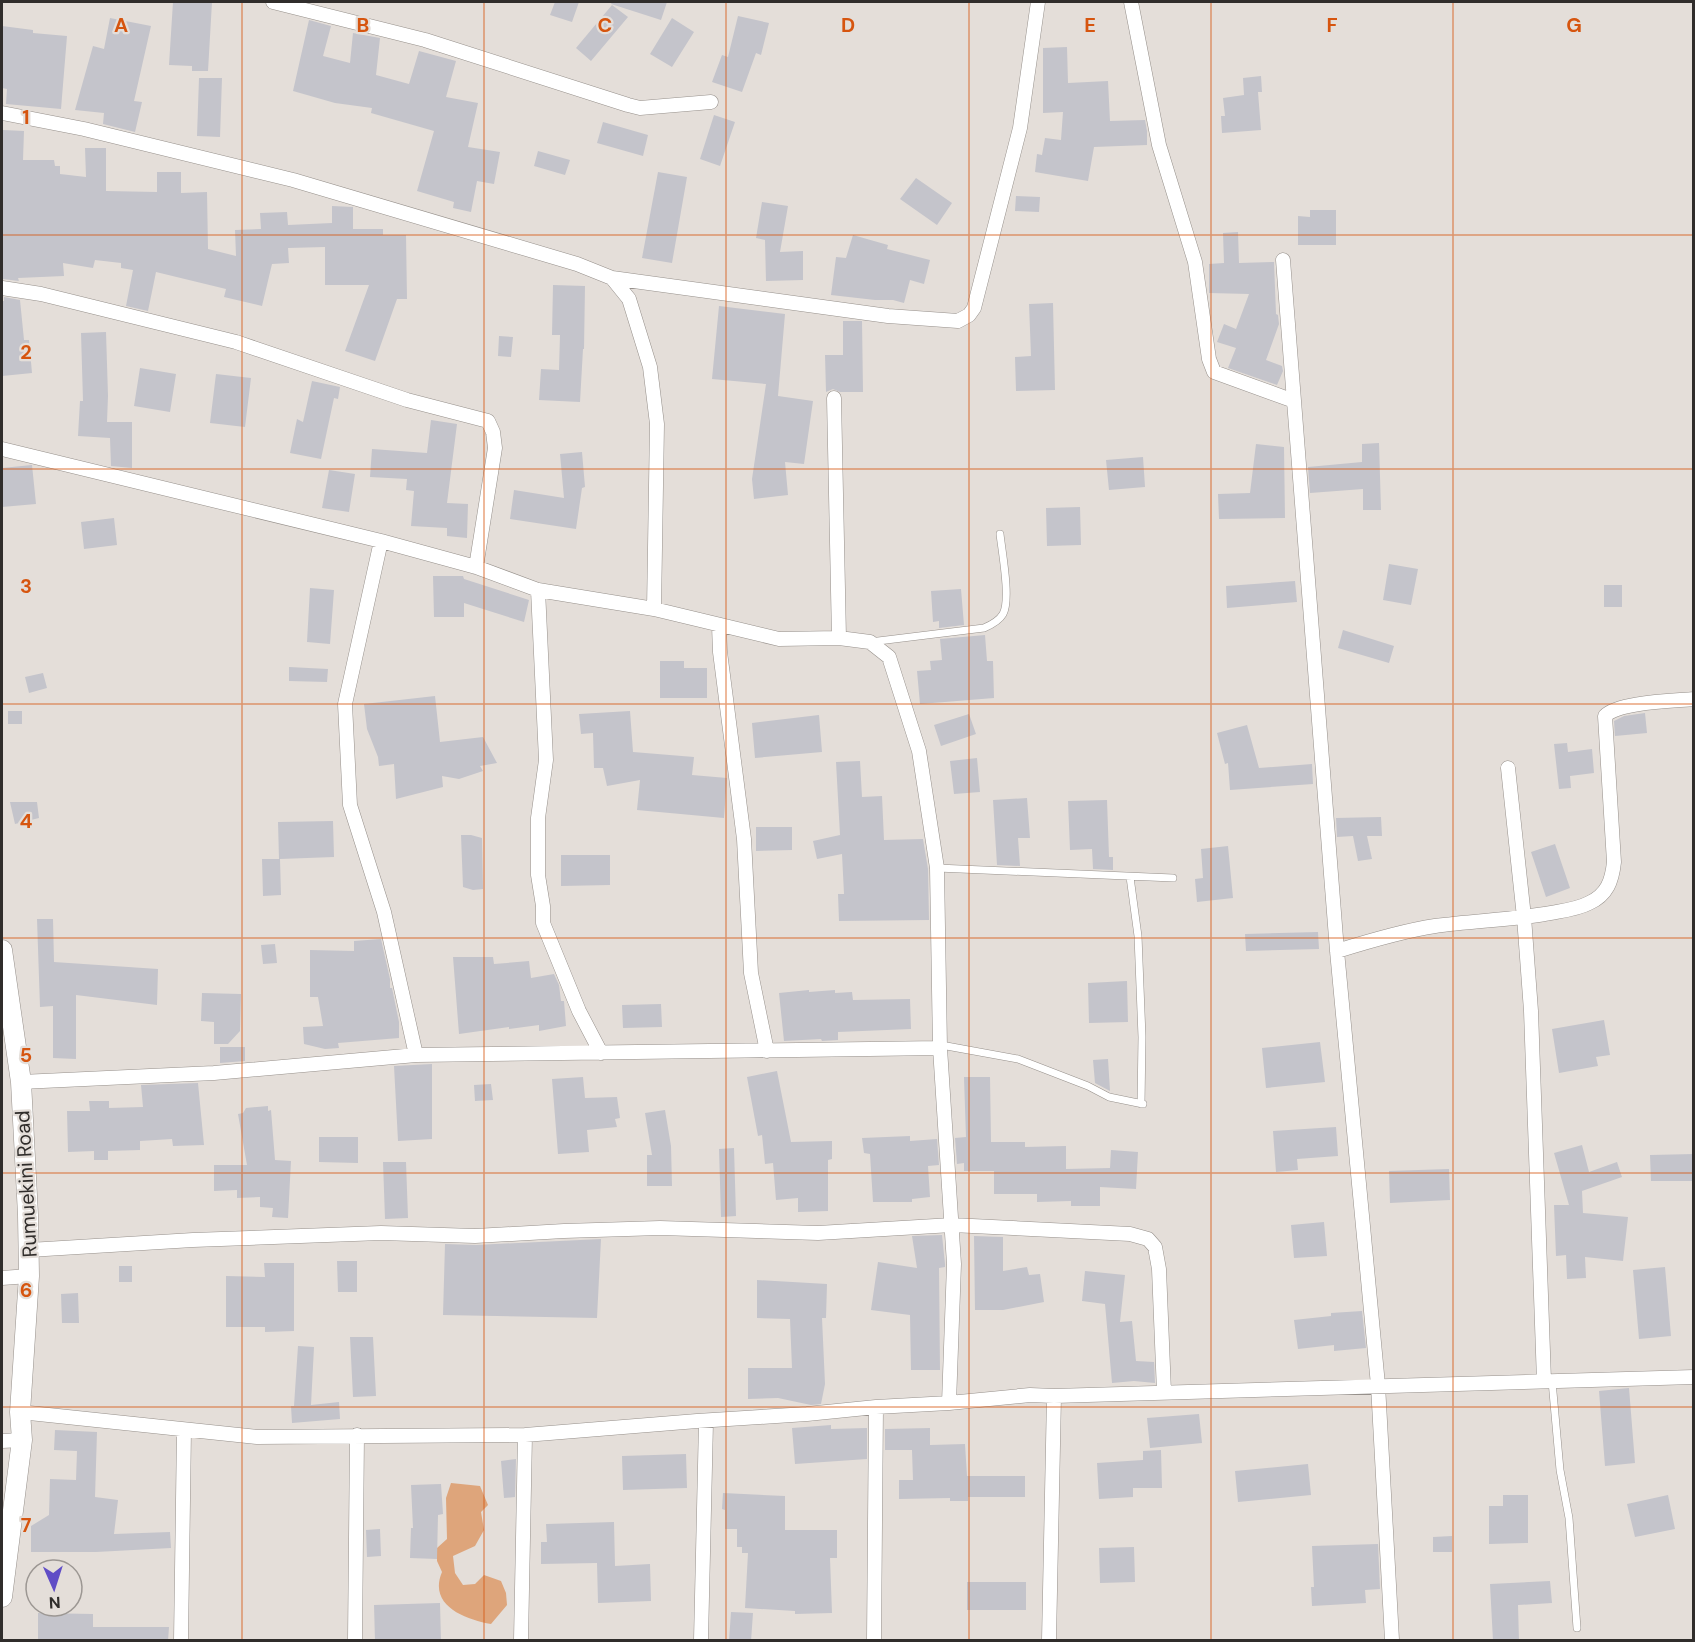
<svg xmlns="http://www.w3.org/2000/svg" width="1695" height="1642" viewBox="0 0 1695 1642" font-family="'DM Sans',sans-serif">
  <style>
    .water { fill: #dea57b }
    .building { fill: #c4c4cb }
    .lines { fill: none; stroke-linecap: round; stroke-linejoin: round }
    .lane-casing { stroke: #96908b; stroke-width: 8 }
    .street-casing { stroke: #96908b; stroke-width: 15 }
    .secondary-casing { stroke: #96908b; stroke-width: 21 }
    .lane { stroke: #fff; stroke-width: 7 }
    .street { stroke: #fff; stroke-width: 14 }
    .secondary { stroke: #fff; stroke-width: 20 }
    .grid { fill: none; stroke: #d6550f; stroke-width: 1.5; stroke-opacity: 0.55 }
    .labels { text-anchor: middle; dominant-baseline: central; stroke-width: 4.5; stroke-linejoin: round; paint-order: stroke }
    .street-label { font-size: 20px; fill: #302d2b; stroke: #e4ded9 }
    .grid-label { font-size: 20px; text-anchor: middle; font-weight: bold; fill: #d6550f; stroke: #e4ded9; stroke-width: 4.5; stroke-linejoin: round; paint-order: stroke }
  </style>
  <rect width="100%" height="100%" fill="#e4ded9"/>
  <!-- water -->
  <path class="water" d="M451 1483 480 1486 488 1505 481 1512 484 1530 475 1546 453 1556 455 1573 463 1585 475 1584 484 1575 501 1581 506 1593 507 1605 491 1624C464 1619 428 1605 442 1572L437 1561V1548L447 1539 446 1498Z"/>
  <!-- building -->
  <path class="building" d="M173 2H212L208 71H192V66L169 65Z
    M555 2H579L572 22 550 15Z
    M612 2H667L661 20 611 4Z
    M612 5 628 17 591 61 576 48Z
    M738 16 769 23 761 55 756 53 742 92 712 82 722 55 728 57Z
    M110 18 151 26 134 101 142 102 135 132 103 124 104 113 75 110 93 46 104 49Z
    M672 18 694 32 672 67 650 54Z
    M309 20 331 26 323 56 350 63 353 33 380 38 376 75 409 84 419 51 456 61 446 97 478 103 468 147 500 152 494 184 477 181 471 212 453 208 454 202 417 191 434 131 371 113 372 108 335 103 293 91Z
    M2 26 33 30V33L67 36 61 109 6 104 7 89 2 88Z
    M1067 47 1068 83 1108 81 1110 121 1145 120 1147 131V145L1094 147 1088 181 1035 172 1037 154 1042 155 1045 138 1061 140 1063 112 1043 113V48Z
    M1261 76 1262 92H1258L1261 130 1222 133 1221 116H1225L1223 98 1244 95 1243 78Z
    M199 78H222L220 137 197 136Z
    M714 115 735 122 720 166 700 159Z
    M603 122 648 135 643 156 597 143Z
    M3 130 24 131 23 160H54L55 166H60V174L86 177 85 148H106V191L157 192V172H181V193L207 192 208 249 236 256 235 230 261 229 260 213 287 212 288 225 332 223V206L353 207V229H383V235H406L407 299H397L375 361 345 351 369 285H325V247L288 248 289 263 272 264 262 306 224 297 226 289 156 272 148 311 126 306 133 270 121 268V263L95 260 93 268 63 263 64 276 18 278 19 281 3 279 2 181Z
    M538 151 570 160 565 175 534 166Z
    M658 172 687 177 672 263 642 258Z
    M916 178 952 203 937 225 900 199Z
    M1016 196 1040 197 1039 212 1015 211Z
    M762 202 788 206 780 252 803 251V280L766 281 765 240 756 238Z
    M1310 210H1336V245H1298V216L1310 217Z
    M1238 232 1239 263 1274 262 1276 314 1278 315 1279 324 1266 360 1282 366 1283 371 1277 385 1228 368 1236 348 1217 342 1224 324 1236 329 1249 294 1209 293V264L1224 263 1223 233Z
    M853 235 888 245 887 249 930 260 924 284 910 280 904 303 893 300H875L831 295 836 257 846 258Z
    M553 285 585 286 584 349H583L580 402 539 400 541 369 559 370 560 335H552Z
    M4 297 20 300 24 340H29L32 373 2 376V301H4Z
    M1053 303 1055 390 1016 391 1015 357 1031 356 1029 304Z
    M719 306 785 314 778 396 813 401 804 464 785 462 788 495 754 499 752 479 766 384 712 379Z
    M843 321H862L863 392H840L833 389 826 392 825 355H843Z
    M106 332 108 396 107 422H132V468L111 466 110 438 78 436 80 401H83L81 333Z
    M499 336 513 337 511 357 498 356Z
    M140 368 176 374 170 412 134 406Z
    M216 374 251 378 245 427 210 423Z
    M312 381 340 387 338 399 334 398 321 459 290 453 297 419 303 422Z
    M431 420 457 424 447 503 468 504 467 538 447 536V528L411 526 414 491 406 490 407 479 370 477 372 449 427 453Z
    M1379 443 1381 510H1363V489L1310 493 1308 467 1362 462V444Z
    M1256 444 1284 447 1285 518 1219 519 1218 494 1250 493Z
    M582 452 585 487 582 488 576 529 510 519 514 490 564 498 560 454Z
    M1143 457 1145 487 1109 490 1106 460Z
    M32 465 36 504 2 507V468Z
    M329 470 355 474 349 512 322 508Z
    M1080 507 1081 545 1047 546 1046 508Z
    M114 518 117 545 84 549 81 522Z
    M1389 564 1418 569 1411 605 1383 600Z
    M433 576H463L464 579 529 600 524 622 464 603V617H434Z
    M1295 581 1297 602 1227 608 1226 586Z
    M1604 585H1622V607H1604Z
    M310 588 334 590 330 644 307 642Z
    M961 589 964 625 939 628V621L933 622 931 591Z
    M1343 630 1394 646 1389 663 1338 648Z
    M985 635 987 661H993L994 698 920 704 917 671 931 670 930 661 942 660 940 639Z
    M660 661H684V668H707V698H660Z
    M289 667 328 669 327 682 289 681Z
    M43 673 47 688 29 693 25 677Z
    M435 696 440 742 483 737 497 763 480 766 483 771 459 779 442 776 443 787 396 799 394 764 379 766 378 757 367 729 364 704Z
    M8 711H22V724H8Z
    M630 711 633 752 694 757 692 775 727 778 724 818 637 810 640 780 607 786 603 768H594L593 733 581 734 579 714Z
    M1645 713 1647 733 1615 736 1614 721 1624 716Z
    M969 714 976 734 941 746 934 725Z
    M819 715 822 752 755 758 752 723Z
    M1247 725 1259 768 1312 764 1313 784 1230 790 1228 763 1225 764 1217 733Z
    M1567 743 1568 752 1592 749 1594 773 1570 776 1571 788 1559 789 1554 744Z
    M977 758 980 792 954 794 950 761Z
    M860 761 862 797 882 796 884 840 923 839 928 869 929 920 839 921 838 894H844L842 854 817 859 813 841 840 835 836 762Z
    M1027 798 1030 838H1018L1020 866 997 865 993 800Z
    M1107 800 1109 857H1113V870L1093 869 1092 849 1070 850 1068 801Z
    M10 802H37L39 818 15 824Z
    M1381 817 1382 836H1367L1372 859 1358 861 1353 836 1337 837 1336 818Z
    M333 821 334 857 280 859 281 895 263 896 262 859H279L278 822Z
    M756 827H792V850L756 851Z
    M461 835H471L482 838 483 889 473 890 463 887Z
    M1555 844 1570 888 1546 897 1531 852Z
    M1228 846 1233 898 1197 902 1195 879 1203 878 1201 849Z
    M561 855H610V885L561 886Z
    M37 919H53L54 962 158 969 157 1005 76 995V1059L53 1058V1006L40 1007Z
    M1318 932 1319 949 1246 951 1245 934Z
    M381 939 390 979V988H392L399 1022V1038L338 1043 339 1048 325 1049 304 1044 303 1027 323 1026 318 997H310V950L354 951V941Z
    M275 944 277 963 263 964 261 945Z
    M453 957H493L494 964 529 961 531 978 554 974 559 985 561 1001H564L566 1026 539 1031V1025L509 1029V1027L459 1034Z
    M1127 981 1128 1022 1089 1023 1088 983Z
    M809 990V992L835 990V993L852 992 853 1000 910 999 911 1029 838 1032V1040L822 1041 821 1039 784 1041 779 993Z
    M202 993 241 994 240 1031 228 1044H214V1022L201 1021Z
    M661 1004 662 1027 623 1028 622 1005Z
    M1604 1020 1610 1055 1596 1057 1598 1066 1559 1073 1552 1029Z
    M1320 1042 1325 1082 1266 1088 1262 1048Z
    M220 1047H245V1061L220 1063Z
    M1108 1059 1110 1091 1095 1083 1093 1060Z
    M432 1064V1139L398 1141 394 1066Z
    M777 1071 791 1142 832 1141V1159L828 1160V1211L798 1212V1198L776 1200 773 1163 765 1164 762 1135 758 1136 747 1077Z
    M583 1077 585 1098 617 1097 620 1118 615 1119 617 1127 587 1130 589 1152 558 1154 552 1079Z
    M964 1077H990L991 1142H1025V1147L1066 1146V1169L1110 1168 1111 1150 1138 1152 1136 1189 1100 1187V1206H1071V1201L1037 1202V1194H994V1171H964V1163L957 1164 955 1138 966 1137Z
    M198 1083 204 1145 173 1146 172 1139 140 1141V1150L108 1151V1160H94V1151L68 1152 67 1111H90L89 1101H109V1108L143 1107 141 1085Z
    M491 1084 493 1100 475 1101 474 1085Z
    M268 1106V1111L271 1110 275 1160 291 1161 288 1218 272 1217 273 1208 260 1207V1197L237 1198V1190L214 1191V1165H247L238 1114 243 1113 246 1108Z
    M665 1110 671 1146 672 1186H647V1155H652L645 1113Z
    M1336 1127 1338 1156 1297 1159 1298 1170 1276 1172 1273 1131Z
    M910 1136V1141L937 1139 939 1165 928 1166 930 1197 912 1199V1202H873L870 1154 864 1153 862 1138Z
    M319 1137H358V1163L319 1162Z
    M1582 1145 1589 1172 1617 1162 1622 1177 1582 1191 1583 1213 1628 1217 1623 1261 1585 1257 1586 1278 1567 1279 1566 1255 1556 1256 1554 1205H1569L1554 1153Z
    M734 1148 736 1216 721 1217 719 1149Z
    M1694 1154V1181H1651L1650 1155Z
    M383 1162H406L408 1218 385 1219Z
    M1449 1169 1450 1200 1390 1203 1389 1171Z
    M1324 1222 1327 1256 1294 1258 1291 1225Z
    M942 1235 945 1264V1267L939 1268 940 1370H911L910 1315 871 1310 878 1262 917 1268 912 1236Z
    M974 1236 1003 1237V1271L1027 1267 1029 1275 1040 1274 1044 1302 1003 1310H975Z
    M601 1239 597 1318 443 1315 445 1244 476 1245Z
    M337 1261H357V1292H338Z
    M264 1263H294V1331L265 1332V1327H226V1276L265 1277Z
    M119 1266H132V1282H119Z
    M1665 1267 1671 1336 1639 1339 1633 1270Z
    M1085 1271 1125 1275 1120 1322 1132 1321 1136 1361 1154 1362 1155 1383 1134 1381 1112 1383 1105 1304 1082 1301Z
    M757 1280 827 1284 826 1318H822L825 1384 821 1404 811 1405 778 1398 748 1399V1368H792L790 1319 757 1318Z
    M78 1293 79 1323H62L61 1294Z
    M1362 1311 1366 1348 1334 1351V1345L1298 1349 1294 1320 1331 1316V1313Z
    M350 1337H373L376 1396 353 1397Z
    M298 1346 314 1347 311 1405 339 1402 340 1419 292 1423 291 1406H294Z
    M1629 1388 1635 1463 1605 1466 1599 1391Z
    M1199 1414 1202 1443 1150 1448 1147 1418Z
    M831 1425V1429L867 1428V1459L795 1464 792 1428Z
    M930 1428V1445L965 1444 967 1476H1025V1497H968V1501H950V1498L899 1499V1480H913L912 1450H885V1429Z
    M55 1430 97 1432 95 1497 118 1500 114 1534 170 1532 171 1548 96 1552H31V1526L49 1515 50 1479 76 1480 77 1451 54 1450Z
    M1161 1450 1162 1488H1133V1497L1099 1499 1097 1463 1143 1460V1451Z
    M686 1454 687 1488 623 1490 622 1456Z
    M516 1459 515 1497 504 1498 501 1461Z
    M1308 1464 1311 1495 1238 1502 1235 1471Z
    M441 1484 443 1514 438 1515 437 1559 410 1558 411 1528H413L411 1485Z
    M723 1493 785 1496V1530H837V1558H830L832 1613 795 1614V1611L745 1608 748 1553H742V1547H737V1529H725V1510L722 1509Z
    M1503 1495H1528V1543L1489 1544V1506H1503Z
    M1668 1495 1675 1529 1635 1537 1627 1504Z
    M614 1522 615 1566 650 1564 651 1601 598 1603 597 1563 541 1564V1542H547L546 1524Z
    M380 1529 381 1556 367 1557 366 1530Z
    M1452 1536V1552H1433V1537Z
    M1378 1544 1380 1589 1365 1590 1366 1603 1312 1606 1311 1587H1314L1312 1546Z
    M1134 1547 1135 1582 1100 1583 1099 1548Z
    M1550 1581 1552 1603 1518 1605 1519 1641H1493L1490 1584Z
    M967 1582H1026V1610H967Z
    M440 1603 441 1641H375L374 1605Z
    M731 1612 753 1613 751 1641H729Z
    M38 1613 93 1614V1627H169L168 1641H38Z"/>
  <g class="lines">
    <!-- lane casing -->
    <g class="lane-casing">
      <path id="lane" d="M870 642 984 628C991 625 999 621 1003 614 1011 600 1002 552 1000 534
        M937 868 1173 878
        M1130 877 1138 936 1142 1037 1141 1104
        M941 1045 1018 1059 1088 1086 1109 1097 1143 1104
        M1552 1381 1560 1470 1569 1518 1577 1628"/>
    </g>
    <!-- street casing -->
    <g class="street-casing">
      <path id="street" d="M273 2 425 40 628 105 640 108 711 102
        M1131 2 1159 145 1195 262 1209 359 1214 372 1294 401
        M2 113 84 129 293 180 577 264 612 278 888 316 958 321 969 315 974 308 1020 128 1038 2
        M1283 260 1337 951 1378 1385 1392 1640
        M612 278 629 299 650 367 657 424 654 609
        M2 288 41 294 236 342 407 400 488 421 493 432 495 448 476 567
        M834 398 839 638
        M2 449 381 541 476 567 538 590 654 609 779 639 839 638 870 642 889 657 919 751 937 868 940 1048 954 1264 949 1403
        M381 541 345 704 350 805 384 912 416 1055
        M538 590 546 760 538 818V875L543 906V923L579 1011 601 1053
        M719 626 720 652 744 839 751 973 767 1051
        M1508 768 1524 917 1531 1011 1544 1381
        M1337 951C1369 941 1402 931 1435 926 1471 921 1508 920 1545 914 1559 911 1576 910 1589 903 1607 895 1612 881 1614 862L1605 716C1618 702 1674 701 1694 699
        M21 1082 214 1073 416 1055 940 1048
        M29 1250 193 1240 381 1233 475 1236 564 1231 660 1228 818 1233 952 1225 1130 1234 1148 1239 1155 1247 1159 1269 1164 1392
        M2 1278 29 1276
        M20 1412 257 1437 525 1435 697 1421 807 1414 876 1407 949 1403 1030 1395 1054 1396 1694 1377
        M2 1441 22 1440
        M181 1640 184 1430
        M355 1640 357 1435
        M521 1640 525 1435
        M701 1640 706 1422
        M874 1640 876 1407
        M1049 1640 1054 1396"/>
    </g>
    <!-- secondary casing -->
    <g class="secondary-casing">
      <path id="secondary" d="M2 950 21 1082 28 1215 29 1276 20 1412 22 1440 2 1597"/>
    </g>
    <!-- lane -->
    <use href="#lane" class="lane"/>
    <!-- street -->
    <use href="#street" class="street"/>
    <!-- secondary -->
    <use href="#secondary" class="secondary"/>
  </g>
  <!-- grid -->
  <path class="grid" d="M242 2V1640M484 2V1640M726 2V1640M969 2V1640M1211 2V1640M1453 2V1640M2 235H1694M2 469H1694M2 704H1694M2 938H1694M2 1173H1694M2 1407H1694"/>
  <g class="labels">
    <!-- street labels -->
    <g class="street-label">
      <text transform="translate(26 1184) rotate(-93)">Rumuekini Road</text>
    </g>
  </g>
  <g class="grid-label">
    <text x="121" y="32">A</text>
    <text x="363" y="32">B</text>
    <text x="605" y="32">C</text>
    <text x="848" y="32">D</text>
    <text x="1090" y="32">E</text>
    <text x="1332" y="32">F</text>
    <text x="1574" y="32">G</text>
    <text x="26" y="124">1</text>
    <text x="26" y="359">2</text>
    <text x="26" y="593">3</text>
    <text x="26" y="828">4</text>
    <text x="26" y="1062">5</text>
    <text x="26" y="1297">6</text>
    <text x="26" y="1532">7</text>
  </g>
  <!-- border -->
  <rect width="1695" height="1642" fill="none" stroke="#302d2b" stroke-width="6"/>
  <!-- north arrow -->
  <g transform="translate(54 1588) rotate(177)"><circle r="28" fill="#e4ded9" stroke="#9c9793" stroke-width="1.5"/>
  <path d="M0-4.5L10 22L0 15L-10 22Z" fill="#604dc6"/>
  <text y="-9" font-size="16" font-weight="bold" text-anchor="middle" fill="#302d2b">N</text>
  </g>
</svg>
